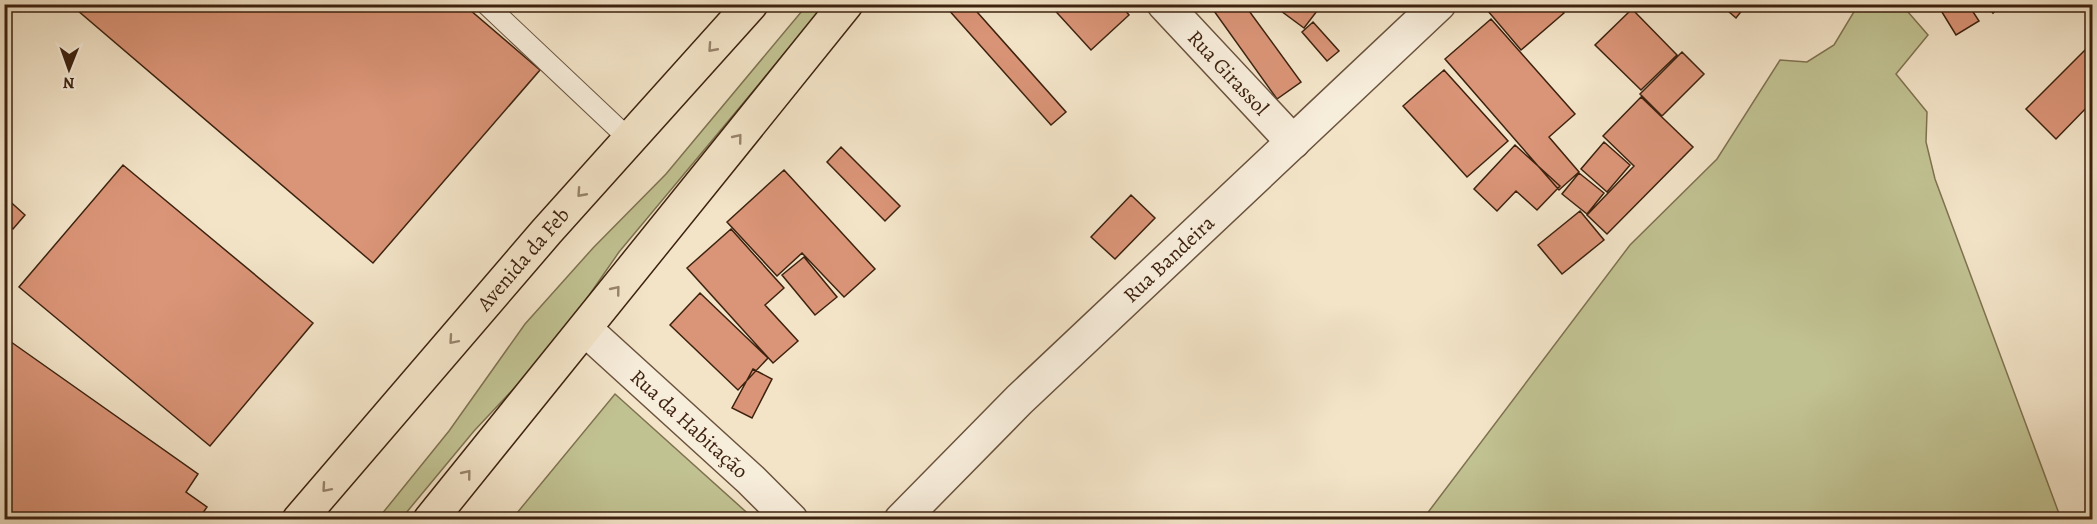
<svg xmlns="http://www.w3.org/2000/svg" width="2097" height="524" viewBox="0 0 2097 524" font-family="Alegreya,serif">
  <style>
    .green { fill: #c1c292; stroke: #7f7250; stroke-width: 1.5 }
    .building { fill: #da9477; stroke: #3d220f; stroke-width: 1.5 }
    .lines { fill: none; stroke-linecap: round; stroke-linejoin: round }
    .lane-casing { stroke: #6a523d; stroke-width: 22 }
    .street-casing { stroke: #6a523d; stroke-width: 36 }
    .primary-casing { stroke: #3d220f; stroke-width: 36 }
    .lane { stroke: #f7eddb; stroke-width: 20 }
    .street { stroke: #f7eddb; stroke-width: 33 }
    .primary { stroke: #f3e4c8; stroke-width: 33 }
    .oneway { stroke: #98836c }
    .labels { text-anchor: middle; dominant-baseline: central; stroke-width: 6; stroke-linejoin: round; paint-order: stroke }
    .street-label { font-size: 21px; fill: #3d220f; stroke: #f7eddb }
  </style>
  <rect width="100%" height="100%" fill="#f3e4c8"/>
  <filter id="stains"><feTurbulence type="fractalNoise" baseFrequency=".00333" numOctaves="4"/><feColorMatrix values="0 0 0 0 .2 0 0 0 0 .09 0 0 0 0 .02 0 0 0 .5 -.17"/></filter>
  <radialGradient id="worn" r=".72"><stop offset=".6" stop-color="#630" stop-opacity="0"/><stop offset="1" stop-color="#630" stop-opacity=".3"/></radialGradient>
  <!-- green -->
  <path class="green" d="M807 5H825L619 252 572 320 536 365 474 431 401 519 377 520 449 431 525 324 593 248 666 174Z
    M1858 5H1902L1928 35 1896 74 1927 112 1926 142 1935 179 2061 519H1423L1630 245 1717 159 1780 60 1807 62 1834 45Z
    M615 394 754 519H512Z"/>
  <!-- building -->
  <path class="building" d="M70 4H463L540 70 373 263Z
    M951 4H970L1066 112 1051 125 947 8Z
    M1049 4H1120L1129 15 1091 50Z
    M1209 4H1244L1301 82 1277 99Z
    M1279 4H1317L1320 7 1304 28 1277 8Z
    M1482 4H1556L1564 13 1521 50Z
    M1720 4H1747L1736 18Z
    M1937 4H1968L1979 21 1956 35Z
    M1986 4H2002L1993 13Z
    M1632 9 1677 55 1641 90 1595 45Z
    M1491 19 1575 114 1549 137 1579 172 1559 190 1445 59Z
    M1313 22 1339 51 1327 61 1302 32Z
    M2092 43V102L2056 139 2026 109Z
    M1682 52 1704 74 1662 116 1640 94Z
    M1444 70 1508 141 1467 177 1403 106Z
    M1641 97 1693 147 1607 234 1587 215 1634 166 1603 136Z
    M1604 142 1630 165 1607 192 1581 169Z
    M1515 145 1560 186 1537 210 1516 191 1497 211 1474 189Z
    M841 147 900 206 885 221 827 162Z
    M123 165 313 323 210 446 19 287Z
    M784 170 875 269 844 297 802 253 777 276 727 222Z
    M1579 173 1604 193 1587 214 1562 194Z
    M1131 195 1155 218 1115 259 1091 237Z
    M4 196 25 215 13 229 4 221Z
    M1580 211 1604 240 1562 274 1538 245Z
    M731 229 784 288 765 305 798 341 773 363 687 268Z
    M804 257 837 297 815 315 782 275Z
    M700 293 768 358 738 390 670 325Z
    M4 337 198 474 186 492 207 507 198 520H4Z
    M753 369 772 379 752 418 732 408Z"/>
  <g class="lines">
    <!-- lane casing -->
    <g class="lane-casing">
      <path id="lane" d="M486 4 629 139"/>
    </g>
    <!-- street casing -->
    <g class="street-casing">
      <g id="street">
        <path id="s1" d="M1164 4 1293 142"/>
        <path id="s2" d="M585 329 751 480 791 520"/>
        <path id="s3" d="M901 520 1019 400 1439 4"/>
      </g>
    </g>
    <!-- primary casing -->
    <g class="primary-casing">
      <g id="primary">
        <path id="s4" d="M299 520 547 231 751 4"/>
        <path d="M430 520 846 4"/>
      </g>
    </g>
    <!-- lane -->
    <use href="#lane" class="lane"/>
    <!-- street -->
    <use href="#street" class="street"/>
    <!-- primary -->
    <use href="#primary" class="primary"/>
  </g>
  <!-- one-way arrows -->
  <defs><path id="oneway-chevron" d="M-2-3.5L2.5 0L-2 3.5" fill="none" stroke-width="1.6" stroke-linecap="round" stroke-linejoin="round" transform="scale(1.5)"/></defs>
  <g class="oneway">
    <use href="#oneway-chevron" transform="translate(712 48) rotate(132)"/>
    <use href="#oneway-chevron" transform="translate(738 138) rotate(-51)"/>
    <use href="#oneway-chevron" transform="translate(581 193) rotate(132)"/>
    <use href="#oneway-chevron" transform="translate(616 290) rotate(-51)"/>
    <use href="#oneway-chevron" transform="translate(453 340) rotate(131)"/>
    <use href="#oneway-chevron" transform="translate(467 474) rotate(-51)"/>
    <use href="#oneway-chevron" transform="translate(326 488) rotate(131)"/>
  </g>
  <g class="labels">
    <!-- street labels -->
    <g class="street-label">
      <text stroke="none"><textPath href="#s1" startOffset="94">Rua Girassol</textPath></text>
      <text stroke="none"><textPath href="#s4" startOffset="344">Avenida da Feb</textPath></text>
      <text stroke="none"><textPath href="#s3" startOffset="374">Rua Bandeira</textPath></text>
      <text stroke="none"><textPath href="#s2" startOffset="141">Rua da Habitação</textPath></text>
    </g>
  </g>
  <!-- margin -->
  <rect width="2097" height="524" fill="none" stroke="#f3e4c8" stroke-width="24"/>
  <rect x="6" y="6" width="2085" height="512" fill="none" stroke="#3d220f" stroke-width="3"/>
  <rect x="12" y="12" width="2073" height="500" fill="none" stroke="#3d220f" stroke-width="1.5"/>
  <!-- north arrow -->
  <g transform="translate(69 69) rotate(181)" stroke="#f7eddb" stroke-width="4.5" paint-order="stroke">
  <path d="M0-4.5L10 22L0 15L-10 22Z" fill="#3d220f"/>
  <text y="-9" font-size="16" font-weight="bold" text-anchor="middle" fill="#3d220f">N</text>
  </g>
  <rect width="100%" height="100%" filter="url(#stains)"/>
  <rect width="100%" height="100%" fill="url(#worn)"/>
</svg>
